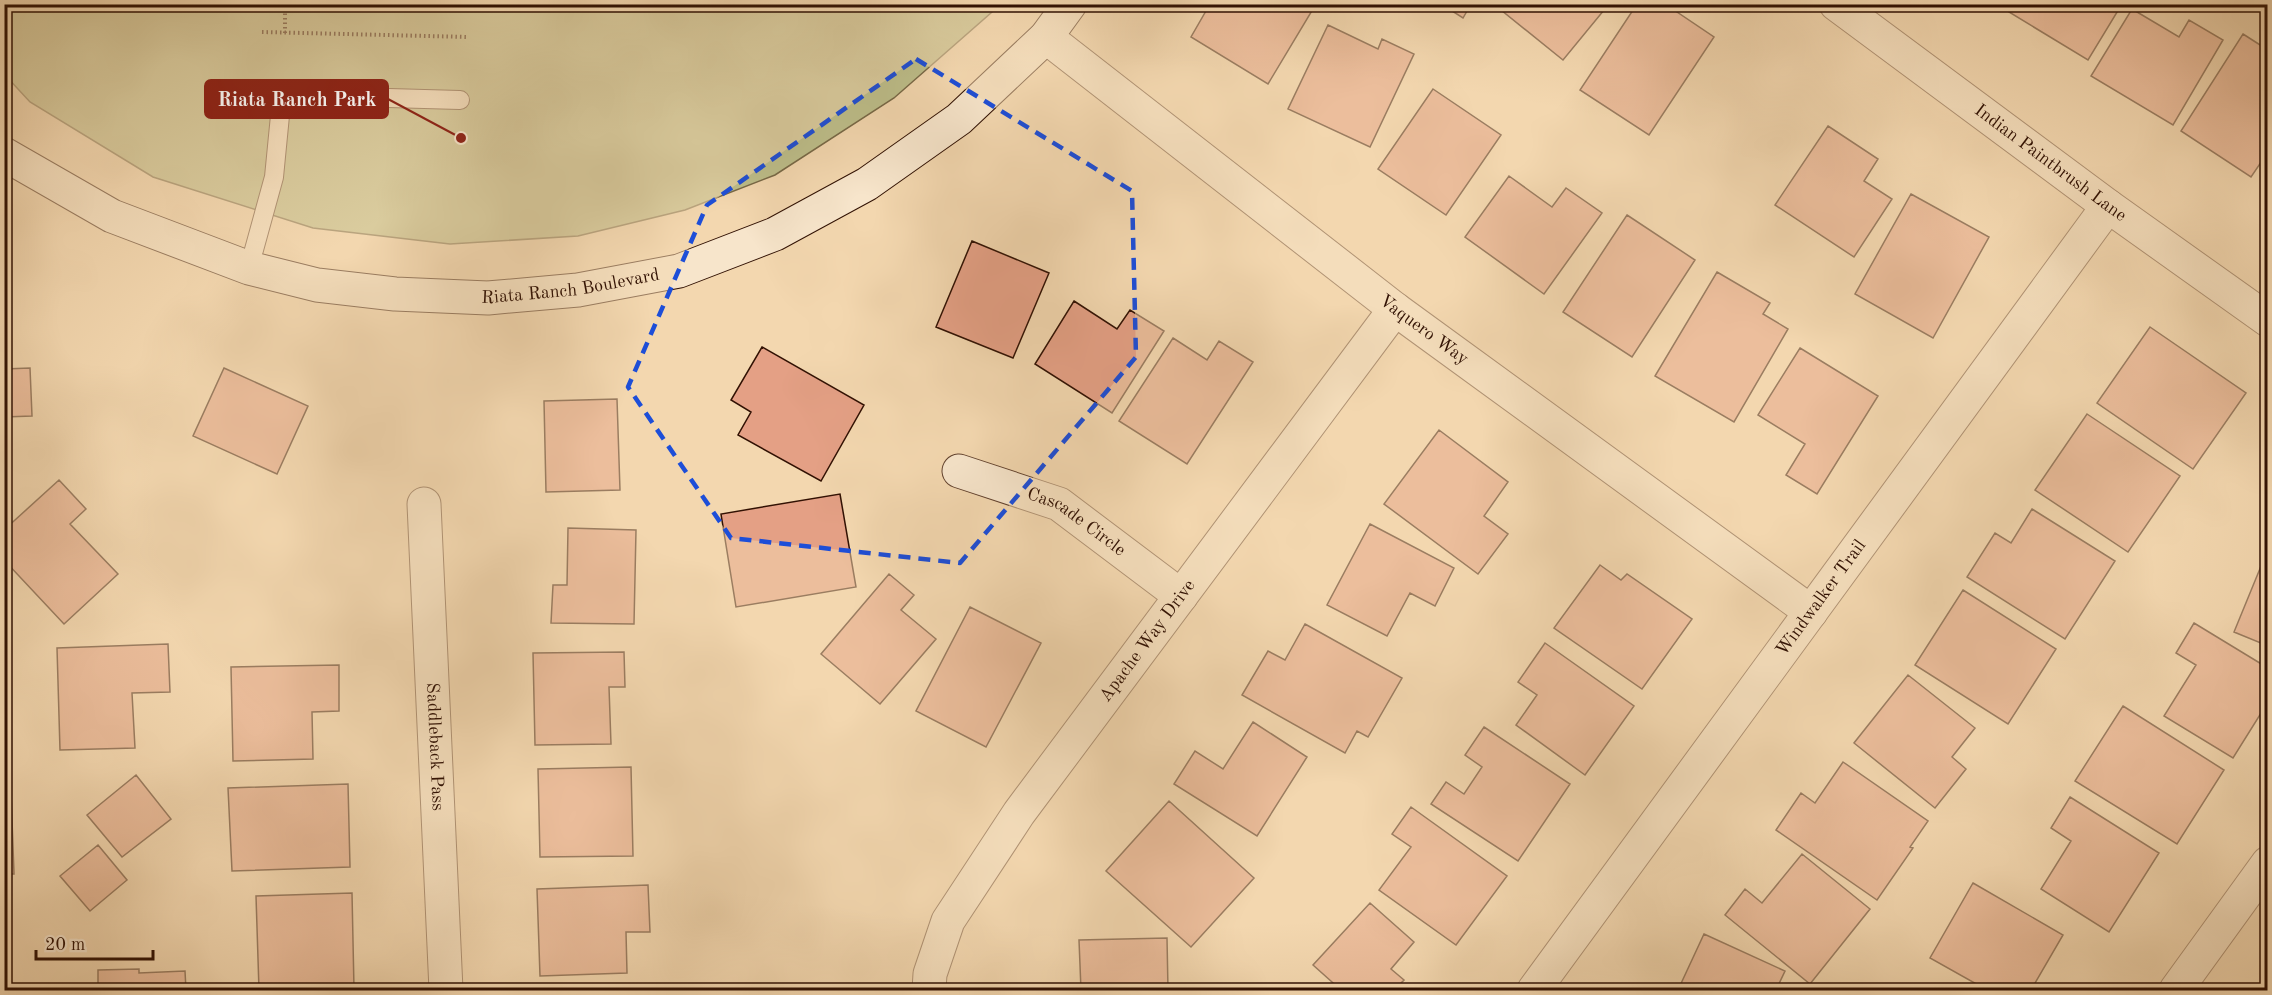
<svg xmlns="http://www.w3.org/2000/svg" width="2272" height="995" viewBox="0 0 2272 995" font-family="'Old Standard TT',serif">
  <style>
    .green { fill: #bdbe8a; stroke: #776846; stroke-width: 1.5 }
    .building { fill: #e4a085; stroke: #311103; stroke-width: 1.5 }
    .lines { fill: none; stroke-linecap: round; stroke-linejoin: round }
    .lane-casing { stroke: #62422e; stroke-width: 20 }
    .street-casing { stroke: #62422e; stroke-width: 35 }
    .secondary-casing { stroke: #311103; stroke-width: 35 }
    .path { stroke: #311103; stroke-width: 4; stroke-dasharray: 1.5 3; stroke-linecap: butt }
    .lane { stroke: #f7e5cb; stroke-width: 18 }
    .street { stroke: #f7e5cb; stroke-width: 33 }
    .secondary { stroke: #f7e5cb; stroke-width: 33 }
    .marked { fill: none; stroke: #1d4ed8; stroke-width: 4.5; stroke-dasharray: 12 8; stroke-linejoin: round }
    .labels { text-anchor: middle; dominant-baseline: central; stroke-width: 4.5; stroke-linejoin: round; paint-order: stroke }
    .street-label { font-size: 18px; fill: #311103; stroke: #f7e5cb }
    .leader { fill: none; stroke: #8f2418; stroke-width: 2 }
    .callout-dot { fill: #8f2418; stroke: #f7e5cb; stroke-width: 2 }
    .callout { fill: #8f2418; stroke: #8f2418; stroke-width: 2 }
    .callout-label { font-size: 20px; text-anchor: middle; font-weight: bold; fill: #fff }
  </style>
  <rect width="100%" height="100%" fill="#f3d7af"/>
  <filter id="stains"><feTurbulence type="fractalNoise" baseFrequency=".00333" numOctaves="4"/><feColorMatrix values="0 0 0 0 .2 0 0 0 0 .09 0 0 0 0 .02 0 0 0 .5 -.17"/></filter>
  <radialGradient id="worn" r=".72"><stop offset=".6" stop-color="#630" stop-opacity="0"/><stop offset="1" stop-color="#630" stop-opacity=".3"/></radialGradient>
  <!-- green -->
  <path class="green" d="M5 5H1000L894 98 775 175 685 210 578 236 450 244 313 228 153 177 30 102 5 75Z"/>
  <!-- building -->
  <path class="building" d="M1210 4H1316L1268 84 1191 37Z
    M1441 4H1471L1463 18Z
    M1498 4H1609L1563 60 1496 6Z
    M1637 4H1665L1714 37 1649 135 1580 90Z
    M2007 4H2122L2088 60 2004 9Z
    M2132 9 2179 37 2189 20 2223 40 2173 125 2091 76Z
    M1328 25 1378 49 1382 39 1414 54 1370 147 1288 109Z
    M2243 34 2268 50V152L2251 177 2181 131Z
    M1433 89 1501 135 1446 215 1378 169Z
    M1828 126 1878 159 1864 181 1892 199 1854 257 1775 205Z
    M1509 176 1552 207 1566 188 1602 213 1544 294 1465 237Z
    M1911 194 1989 237 1933 338 1855 294Z
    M1627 215 1695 260 1632 357 1563 312Z
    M972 241 1049 273 1013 358 936 327Z
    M1717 272 1770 303 1763 314 1788 329 1734 422 1655 376Z
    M1074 301 1117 329 1130 310 1164 331 1112 413 1035 364Z
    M2150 327 2246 393 2193 469 2097 403Z
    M1173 338 1207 360 1219 341 1253 362 1187 464 1119 421Z
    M762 347 864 405 821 481 738 435 751 412 731 400Z
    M1800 348 1878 396 1817 494 1786 475 1805 444 1758 415Z
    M30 368 32 416 4 417V369Z
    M224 368 308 406 277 474 193 436Z
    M617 399 620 490 546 492 544 401Z
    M2087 414 2180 476 2128 552 2035 490Z
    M1439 430 1508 482 1484 516 1508 534 1478 574 1384 504Z
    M59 480 86 509 70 524 118 574 64 624 4 560V530Z
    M840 494 856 587 736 607 721 514Z
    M2032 509 2115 561 2065 639 1967 577 1995 533 2011 543Z
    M1370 524 1454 568 1435 606 1410 593 1387 636 1327 605Z
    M568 528 636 530 634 624 551 623 553 585H567Z
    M2266 554H2268V646L2234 632Z
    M1600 565 1621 580 1627 574 1692 619 1642 689 1554 628Z
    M889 574 914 595 901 610 936 639 880 704 821 654Z
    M1963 590 2056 649 2008 724 1915 665Z
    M970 607 1041 643 986 747 916 711Z
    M2194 623 2268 668V702L2233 758 2164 716 2196 665 2176 653Z
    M1305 624 1402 678 1368 737 1357 731 1345 753 1242 695 1268 651 1285 660Z
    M1545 643 1634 706 1585 775 1516 725 1537 695 1518 682Z
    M168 644 170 692 132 693 135 748 60 750 57 648Z
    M624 652 625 687H609L611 744 535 745 533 653Z
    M339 665V711L312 712 313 759 233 761 231 667Z
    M1908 675 1975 728 1952 757 1966 769 1935 808 1854 743Z
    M2123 706 2224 770 2177 844 2075 781Z
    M1253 722 1307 757 1257 836 1174 784 1195 751 1223 769Z
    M1484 727 1570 784 1518 861 1431 804 1446 782 1464 794 1482 767 1465 755Z
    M1843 762 1928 821 1910 847 1913 848 1877 900 1776 830 1801 793 1815 803Z
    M631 767 633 856 540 857 538 769Z
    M136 775 171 819 122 857 87 815Z
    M348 784 350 867 232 871 228 788Z
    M11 793 14 874H4V794Z
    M2070 797 2159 853 2109 932 2041 889 2071 841 2051 828Z
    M1169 801 1254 878 1191 947 1106 871Z
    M1411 807 1507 876 1456 945 1379 890 1411 847 1392 834Z
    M98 845 127 880 90 911 60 876Z
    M1802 854 1870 909 1810 984 1725 915 1745 889 1762 903Z
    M1973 883 2063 935 2031 990H1987L1930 958Z
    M648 885 650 932H626L627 973 540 976 537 889Z
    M352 893 354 989 259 990 256 896Z
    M1370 903 1414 942 1391 969 1404 980 1394 990H1341L1313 965Z
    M1704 934 1785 971 1776 990H1678Z
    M1167 938 1168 990H1081L1079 940Z
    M139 969V973L185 971 186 990H98V970Z"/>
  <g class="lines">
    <!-- lane casing -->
    <g class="lane-casing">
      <path id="lane" d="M249 268 274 177 282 95 460 100"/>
    </g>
    <!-- street casing -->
    <g class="street-casing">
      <g id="street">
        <path id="s1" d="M1836 4 2108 206 2268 320"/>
        <path id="s2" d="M1046 37 1395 309 1811 612"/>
        <path id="s3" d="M959 471 1059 504 1181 596"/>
        <path id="s4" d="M424 504 446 990"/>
        <path id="s5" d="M929 990 930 974 948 921 1019 813 1395 309"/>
        <path id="s6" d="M1534 990 2108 206"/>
        <path d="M2176 990 2268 863"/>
      </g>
    </g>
    <!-- secondary casing -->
    <g class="secondary-casing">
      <g id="secondary">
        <path id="s7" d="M4 154 112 216 249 268 317 285 395 294 488 298 578 290 679 271 775 234 867 184 959 119 1046 37 1070 4"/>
      </g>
    </g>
    <!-- path -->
    <path class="path" d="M262 32 468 37
      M285 33V4"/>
    <!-- lane -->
    <use href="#lane" class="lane"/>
    <!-- street -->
    <use href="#street" class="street"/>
    <!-- secondary -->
    <use href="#secondary" class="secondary"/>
  </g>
  <!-- marked area -->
  <path d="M0 0H2272V995H0ZM916 59 1132 191 1136 357 960 563 731 538 628 387 707 205Z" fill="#f3d7af" fill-opacity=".55" fill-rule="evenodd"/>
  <path class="marked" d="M916 59 1132 191 1136 357 960 563 731 538 628 387 707 205Z"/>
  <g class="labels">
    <!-- street labels -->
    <g class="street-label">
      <text stroke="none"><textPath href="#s1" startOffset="267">Indian Paintbrush Lane</textPath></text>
      <text stroke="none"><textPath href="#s7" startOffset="596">Riata Ranch Boulevard</textPath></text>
      <text stroke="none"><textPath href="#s2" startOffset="478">Vaquero Way</textPath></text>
      <text stroke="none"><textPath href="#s3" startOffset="129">Cascade Circle</textPath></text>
      <text stroke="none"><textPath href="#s6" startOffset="486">Windwalker Trail</textPath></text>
      <text stroke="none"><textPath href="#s5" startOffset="416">Apache Way Drive</textPath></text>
      <text stroke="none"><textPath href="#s4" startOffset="243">Saddleback Pass</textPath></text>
    </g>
  </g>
  <!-- callouts -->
  <path class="leader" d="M461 138L388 99"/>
  <circle class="callout-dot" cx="461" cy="138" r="6"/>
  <rect class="callout" x="205" y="80" width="183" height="38" rx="6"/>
  <g class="callout-label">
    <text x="297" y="106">Riata Ranch Park</text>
  </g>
  <!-- margin -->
  <rect width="2272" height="995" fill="none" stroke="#f3d7af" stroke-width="24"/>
  <rect x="6" y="6" width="2260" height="983" fill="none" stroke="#311103" stroke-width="3"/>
  <rect x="12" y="12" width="2248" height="971" fill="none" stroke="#311103" stroke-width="1.5"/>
  <!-- scale -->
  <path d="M36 950v9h117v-9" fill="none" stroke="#311103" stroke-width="3"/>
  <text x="45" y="950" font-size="18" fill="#311103" stroke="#f7e5cb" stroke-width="4.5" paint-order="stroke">20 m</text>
  <rect width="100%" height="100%" filter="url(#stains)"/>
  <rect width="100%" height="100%" fill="url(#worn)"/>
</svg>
